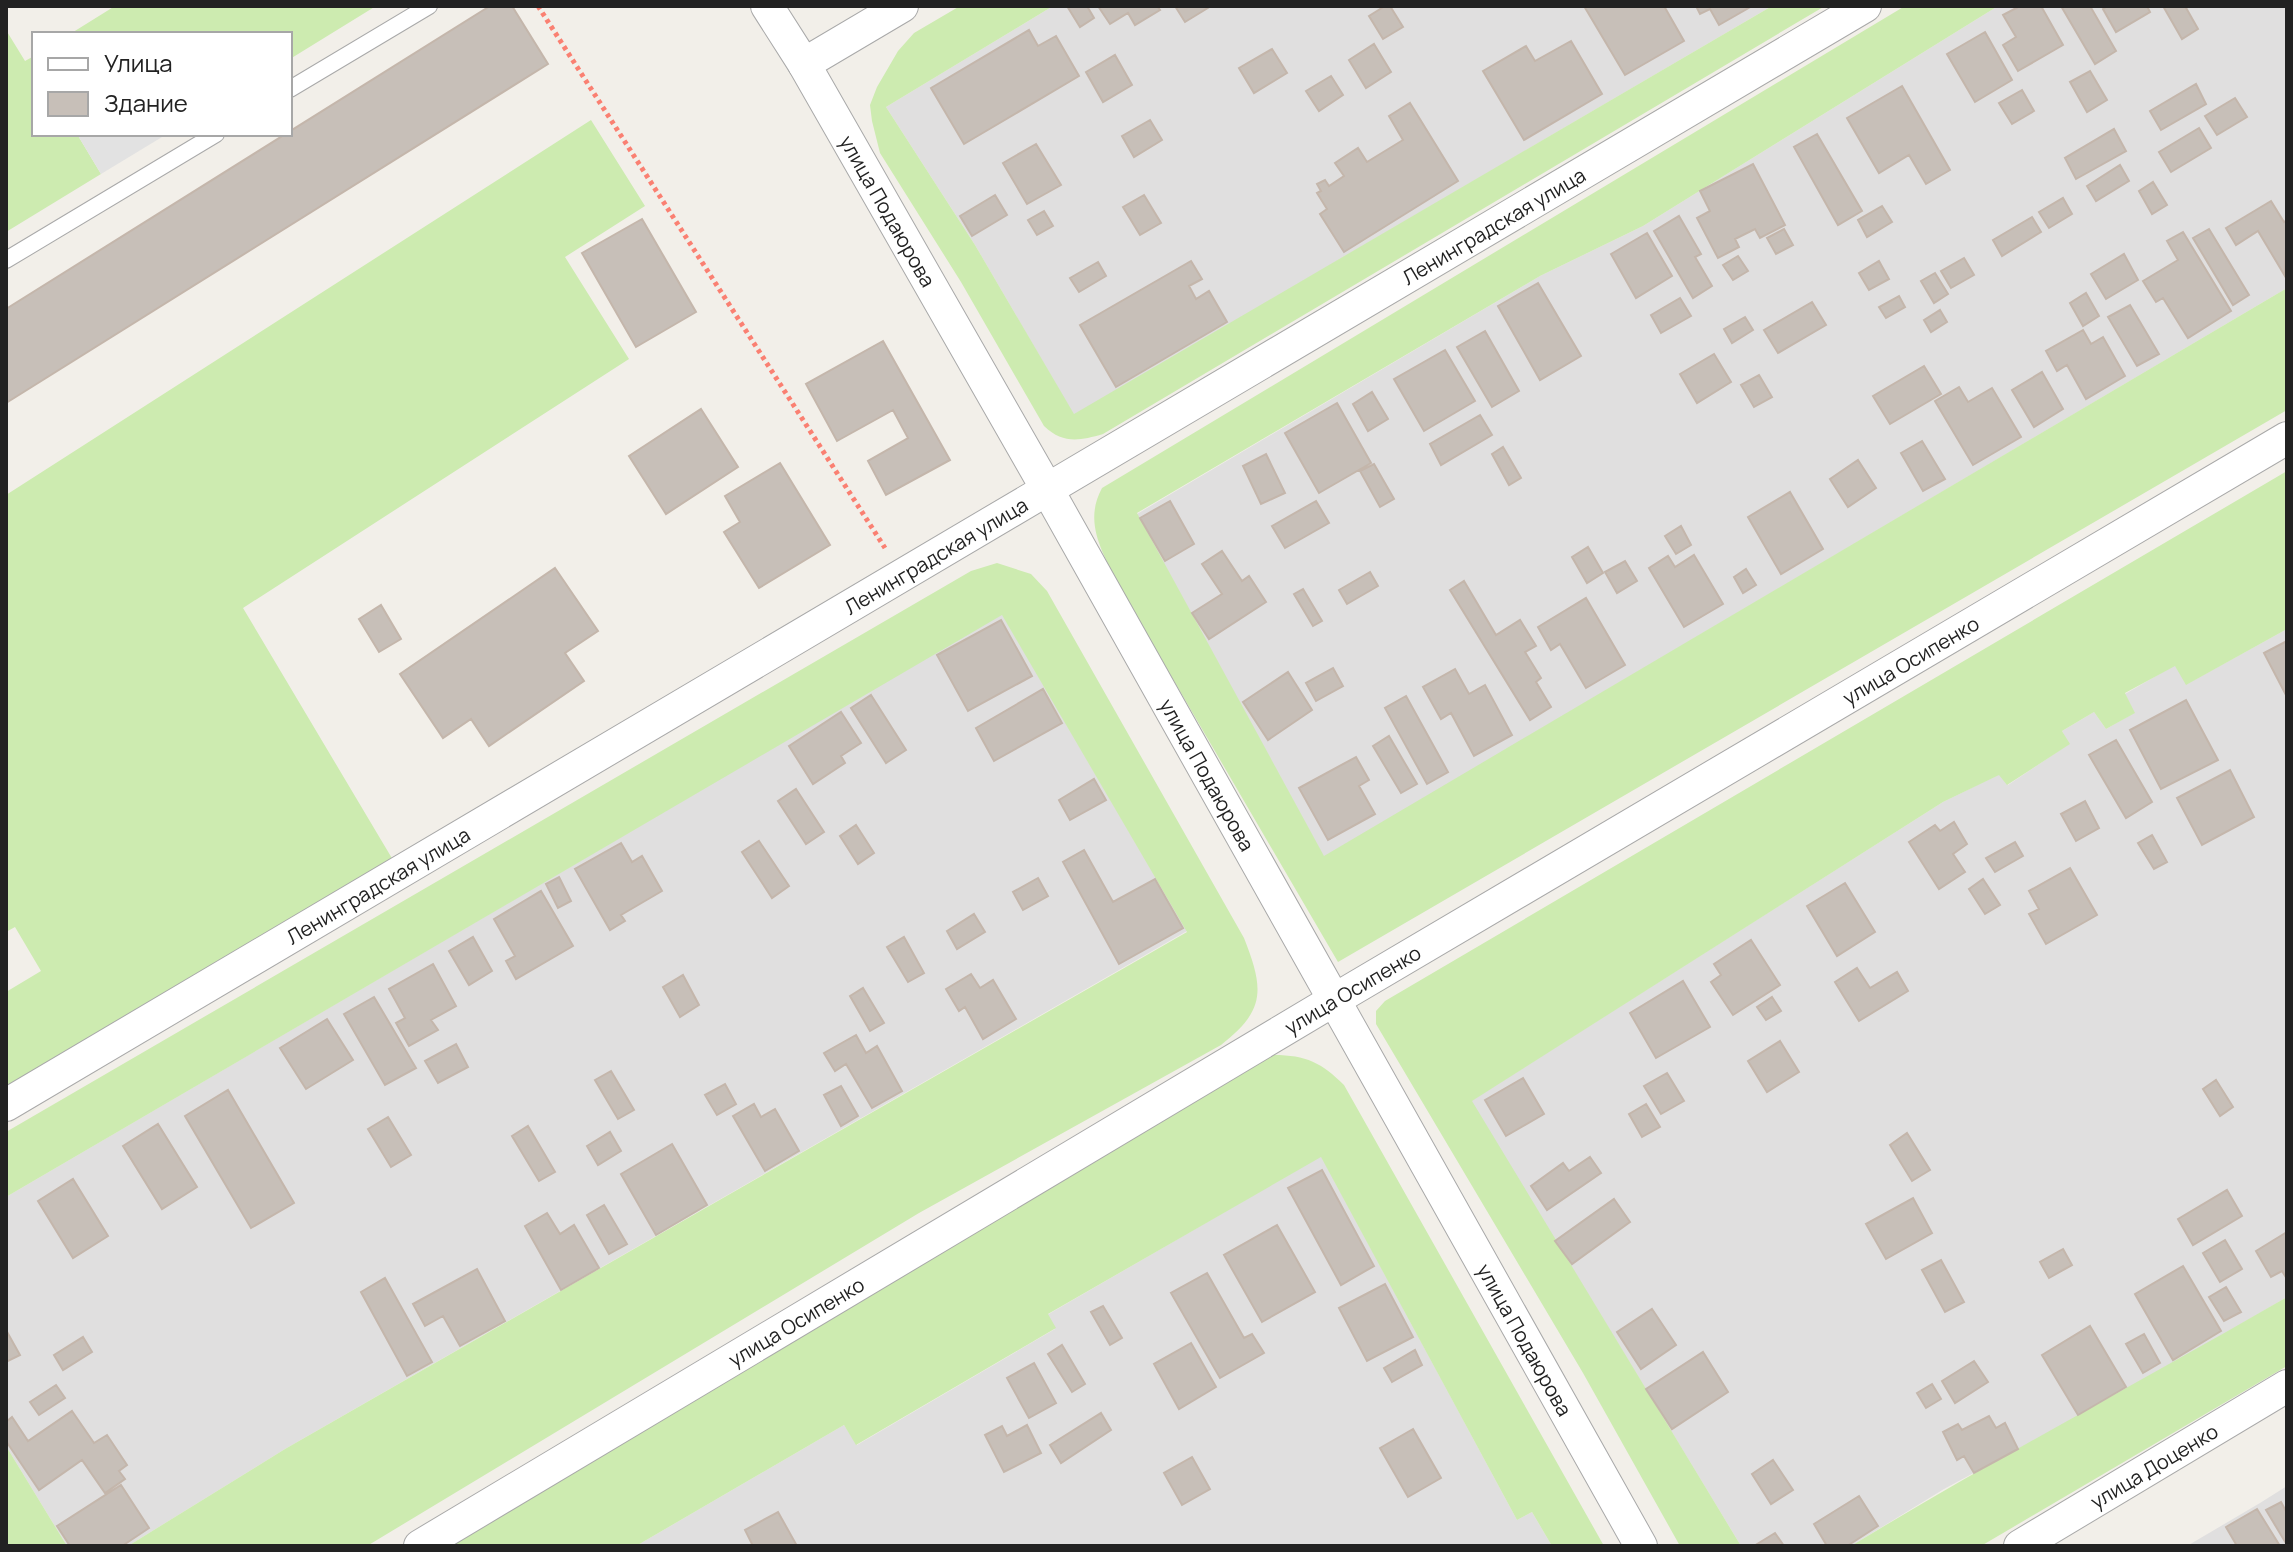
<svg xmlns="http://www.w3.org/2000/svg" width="2293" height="1552" viewBox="0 0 2293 1552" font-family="Manrope,sans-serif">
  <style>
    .residential { fill: #e0dfdf }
    .grass { fill: #cdebb0 }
    .parking { fill: #e2e2e2 }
    .building { fill: #c7bfb8; stroke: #c4b6ab; stroke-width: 2 }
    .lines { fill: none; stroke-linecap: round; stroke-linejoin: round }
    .service-casing { stroke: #a9a9a9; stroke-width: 18 }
    .minor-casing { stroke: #a9a9a9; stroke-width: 34 }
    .path { stroke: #fa8072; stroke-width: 5; stroke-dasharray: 4 4; stroke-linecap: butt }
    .service { stroke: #fff; stroke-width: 16 }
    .minor { stroke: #fff; stroke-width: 32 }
    .labels { text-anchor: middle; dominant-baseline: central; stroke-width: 7; stroke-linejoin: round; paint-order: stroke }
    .street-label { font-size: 20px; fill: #222; stroke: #fff }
  </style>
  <rect width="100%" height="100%" fill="#f2efe9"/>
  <!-- residential -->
  <path class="residential" d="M1053 6H1772L1074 415 975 245 886 107Z
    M1998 6H2287V288L1324 857 1137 514 1540 276 1643 226Z
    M1002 614 1187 931 285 1449 128 1546H67L6 1446V1197Z
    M2287 629V1297L2143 1382 1944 1489 1851 1546H1741L1471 1101 1943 802 2000 774 2008 785 2069 744 2062 731 2094 712 2106 729 2134 713 2125 694 2175 665 2187 684Z
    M1321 1156 1517 1520 1532 1512 1552 1546H636L844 1425 857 1445 1055 1329 1047 1315Z
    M2287 1486V1546H2187L2260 1503Z"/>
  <!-- grass -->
  <path class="grass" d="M115 6H376L290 59V34H70Z
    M960 6H1053L886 107 975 245 1074 414 1772 6H1825L1103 434C1079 441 1063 444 1044 426L961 282 880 153 872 121 870 105 877 87 898 51 914 33Z
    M1905 6H1998L1643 226 1540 276 1137 513 1324 856 2287 288V410L1338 962 1118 585C1103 552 1083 523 1102 488Z
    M6 30 25 61 34 56V134H77L101 174 6 232Z
    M591 120 645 206 565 257 629 359 243 608 393 860 6 1087V992L41 971 15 927 6 932V495Z
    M2287 471V629L2186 685 2175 666 2125 693 2135 713 2106 729 2094 712 2062 731 2070 744 2007 785 1999 775 1943 802 1472 1101 1741 1546H1680L1583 1373 1376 1024V1011L1385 1001Z
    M997 563 1031 574 1047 591 1244 938C1264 989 1266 1010 1221 1045L919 1213 367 1546H128L285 1449 1187 932 1002 615 6 1197V1132L971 571Z
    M1274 1055C1306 1055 1322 1063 1344 1085L1604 1546H1552L1532 1512 1517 1520 1321 1157 1048 1314 1056 1328 856 1445 844 1425 636 1546H430L1254 1061Z
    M2287 1297V1366L1981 1546H1851C1994 1459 2142 1381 2287 1297Z
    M6 1446 67 1546H6Z"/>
  <!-- parking -->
  <path class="parking" d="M77 134H167L101 174Z"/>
  <!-- building -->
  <path class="building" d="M490 6H512L548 64 6 403V309Z
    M1067 6H1087L1094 18 1080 27Z
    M1098 6H1157L1160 10 1135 25 1128 13 1110 24Z
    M1175 6H1211L1185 22Z
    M1385 6H1390L1403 27 1383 39 1369 16Z
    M1584 6H1664L1684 41 1625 75Z
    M1696 6H1752L1719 25 1710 9 1700 14Z
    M2020 6H2041L2063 45 2018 71 2003 45 2016 37 2003 15Z
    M2061 6H2090L2116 51 2095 64Z
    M2108 6H2147L2150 12 2116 32 2103 9Z
    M2163 6H2185L2198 29 2182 39Z
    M1029 30 1038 46 1056 36 1079 76 964 144 931 88Z
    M1985 32 2012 80 1975 102 1947 54Z
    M1571 41 1602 94 1524 140 1483 71 1526 46 1535 61Z
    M1374 44 1391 72 1366 88 1349 60Z
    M1272 49 1287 73 1254 93 1239 68Z
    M1115 55 1132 85 1103 102 1086 72Z
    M2090 71 2107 100 2087 112 2070 82Z
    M1331 76 1343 95 1319 111 1306 91Z
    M2196 84 2206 104 2161 130 2150 111Z
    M1902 86 1950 170 1926 184 1909 155 1879 173 1847 118Z
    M2022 90 2034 111 2012 124 1999 103Z
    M2235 98 2247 117 2217 135 2205 116Z
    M1410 103 1458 181 1344 252 1320 214 1327 209 1317 193 1321 191 1317 184 1325 180 1329 186 1344 176 1335 163 1358 148 1367 162 1403 140 1389 116Z
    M1150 120 1162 140 1134 157 1122 136Z
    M2199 128 2211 148 2171 172 2159 152Z
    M2114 129 2126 151 2076 179 2065 158Z
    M1817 134 1862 211 1838 225 1794 147Z
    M1036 144 1061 185 1027 204 1003 163Z
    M1753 164 1785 225 1760 238 1755 229 1735 239 1739 247 1718 258 1697 218 1710 211 1700 191Z
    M2120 165 2129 181 2096 201 2087 186Z
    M2153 182 2167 205 2152 214 2139 191Z
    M995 195 1007 215 972 236 960 216Z
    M1144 195 1161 223 1140 235 1123 207Z
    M2063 198 2072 214 2049 228 2039 212Z
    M2271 201 2284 222 2287 220 2285 276 2258 231 2236 245 2226 228Z
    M1882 206 1892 222 1867 237 1858 220Z
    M1044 211 1053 226 1037 235 1028 220Z
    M1679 216 1701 254 1695 257 1712 286 1693 298 1654 231Z
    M2032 217 2041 232 2002 256 1993 240Z
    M642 219 696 312 636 347 582 253Z
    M1784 229 1793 245 1776 254 1767 238Z
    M2209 229 2249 295 2233 305 2193 238Z
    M2183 232 2231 311 2188 338 2163 298 2156 302 2143 281 2178 260 2167 241Z
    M1647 233 1672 276 1636 298 1611 254Z
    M2124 254 2138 280 2106 299 2091 274Z
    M1738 256 1748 271 1733 280 1723 265Z
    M1964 258 1974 275 1951 288 1941 271Z
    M1191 261 1202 279 1189 286 1196 299 1209 291 1227 322 1116 387 1080 325Z
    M1879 261 1889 279 1869 290 1859 273Z
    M1098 262 1106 276 1079 292 1070 278Z
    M1935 273 1948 294 1934 303 1921 281Z
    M1538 283 1581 356 1540 380 1498 306Z
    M2086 293 2099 316 2083 326 2070 303Z
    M1899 296 1905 307 1886 318 1879 307Z
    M1680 298 1691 316 1661 333 1651 315Z
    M1812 302 1826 325 1778 353 1764 330Z
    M2130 305 2159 354 2137 366 2108 317Z
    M1940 310 1947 322 1931 332 1924 320Z
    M1745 317 1753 330 1732 343 1724 329Z
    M2083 330 2091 344 2103 337 2125 376 2086 399 2067 365 2057 371 2046 351Z
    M1485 331 1519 391 1492 407 1457 347Z
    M883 341 950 460 886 495 868 461 908 438 893 410 837 441 806 384Z
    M1445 350 1475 401 1424 431 1394 379Z
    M1714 354 1731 382 1697 403 1680 374Z
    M1924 366 1941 394 1890 424 1873 396Z
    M2042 372 2063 409 2034 427 2012 390Z
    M1759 375 1772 397 1754 407 1741 385Z
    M1959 387 1968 402 1992 388 2021 437 1973 465 1935 401Z
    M1372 392 1388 419 1368 431 1353 404Z
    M1337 403 1371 463 1319 493 1285 433Z
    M701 409 738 467 666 514 629 456Z
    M1480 415 1492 435 1441 465 1430 444Z
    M1922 441 1945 479 1923 491 1901 453Z
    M1503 447 1521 478 1509 485 1492 454Z
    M1266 454 1285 493 1261 504 1243 466Z
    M1858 460 1876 488 1848 507 1830 479Z
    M780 463 830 545 759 588 724 532 740 522 725 496Z
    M1374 464 1394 499 1380 507 1360 471Z
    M1790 492 1823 549 1781 574 1748 517Z
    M1170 501 1194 544 1165 561 1140 518Z
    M1316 501 1329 523 1285 548 1272 526Z
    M1681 526 1691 545 1676 554 1665 536Z
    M1588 547 1603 573 1587 583 1572 557Z
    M1222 551 1242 581 1249 576 1266 602 1209 639 1192 613 1222 594 1202 564Z
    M1694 555 1723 604 1684 627 1649 568 1668 556 1675 567Z
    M1625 561 1637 581 1617 593 1605 572Z
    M555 568 598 631 565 653 584 681 489 746 471 719 443 738 400 674Z
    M1746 569 1756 585 1743 593 1734 577Z
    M1370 572 1378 586 1347 604 1339 590Z
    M1464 581 1496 635 1520 620 1536 646 1525 652 1541 678 1536 682 1551 707 1530 720 1450 590Z
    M1303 589 1322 621 1313 626 1294 594Z
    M1586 598 1625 665 1586 688 1560 644 1551 650 1538 627Z
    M381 605 401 639 379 652 359 619Z
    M1001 620 1032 676 968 711 937 655Z
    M2287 641V697L2264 653Z
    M1333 668 1343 686 1316 701 1306 683Z
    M1455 669 1469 694 1485 685 1512 735 1474 756 1451 713 1441 719 1423 687Z
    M1288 672 1312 710 1268 740 1243 702Z
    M1043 689 1062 723 994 761 976 728Z
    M871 695 906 750 886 763 851 708Z
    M1406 696 1448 772 1427 784 1385 708Z
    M2186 700 2218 760 2161 789 2130 730Z
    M841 712 861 743 841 756 845 763 813 784 789 746Z
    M1389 736 1417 784 1401 793 1373 746Z
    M2116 740 2152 802 2126 818 2089 755Z
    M1356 757 1369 780 1359 786 1375 814 1328 840 1299 788Z
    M2230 770 2254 817 2202 845 2177 798Z
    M1094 779 1106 800 1070 820 1059 800Z
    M796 789 824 832 806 844 778 801Z
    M2085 801 2099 828 2076 841 2061 814Z
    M1954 822 1967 844 1953 854 1965 872 1939 889 1909 842 1935 825 1940 831Z
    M856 825 874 853 858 864 840 836Z
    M2152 835 2167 862 2154 869 2138 843Z
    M759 841 789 886 772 898 742 852Z
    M2015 842 2023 856 1995 872 1986 858Z
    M621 843 632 862 642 856 662 891 621 915 625 921 610 930 575 869Z
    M1084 850 1113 902 1155 879 1183 928 1119 964 1063 862Z
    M2070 868 2097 915 2046 944 2029 914 2039 909 2029 891Z
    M559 877 571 901 558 908 546 884Z
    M1038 878 1048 896 1023 910 1013 892Z
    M1983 879 2000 905 1985 914 1969 889Z
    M1845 883 1875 932 1837 956 1807 906Z
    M541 891 573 946 516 979 506 961 515 956 494 919Z
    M974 914 985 932 957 949 947 931Z
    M473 937 492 971 469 985 449 951Z
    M904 937 924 973 908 982 887 947Z
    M1751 940 1780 985 1733 1015 1711 982 1721 975 1714 964Z
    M433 964 456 1006 431 1020 438 1030 409 1046 396 1023 405 1018 389 989Z
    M1857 968 1870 988 1897 972 1908 991 1859 1021 1835 982Z
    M971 974 980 988 993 980 1016 1019 983 1039 965 1007 959 1011 946 989Z
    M683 975 699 1005 680 1017 663 987Z
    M1683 981 1710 1027 1656 1058 1630 1013Z
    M863 988 884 1023 870 1031 850 996Z
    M374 997 416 1068 385 1085 344 1014Z
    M1772 997 1781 1011 1766 1020 1757 1007Z
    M327 1019 353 1060 306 1089 280 1048Z
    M856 1035 866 1053 877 1046 902 1091 872 1108 846 1064 835 1071 824 1053Z
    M1780 1041 1799 1072 1767 1092 1748 1061Z
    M456 1044 468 1067 438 1083 425 1061Z
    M611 1071 634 1110 618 1119 595 1080Z
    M1667 1073 1684 1101 1661 1114 1644 1086Z
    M1523 1078 1544 1114 1506 1136 1485 1100Z
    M2216 1080 2233 1107 2220 1116 2203 1089Z
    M725 1084 736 1104 717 1115 705 1095Z
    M841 1086 858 1116 841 1126 824 1095Z
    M228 1090 294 1203 251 1228 185 1116Z
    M754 1104 761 1117 775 1109 799 1151 765 1171 733 1116Z
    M1646 1104 1660 1127 1642 1137 1629 1114Z
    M388 1117 411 1155 391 1167 368 1129Z
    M158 1124 197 1187 162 1209 123 1146Z
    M528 1126 555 1172 539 1181 512 1136Z
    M610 1132 621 1151 598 1165 587 1146Z
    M1907 1133 1930 1170 1912 1181 1890 1145Z
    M672 1144 707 1205 656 1235 621 1174Z
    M1590 1157 1601 1173 1547 1210 1531 1186 1563 1163 1569 1171Z
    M1322 1170 1374 1266 1341 1285 1288 1188Z
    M73 1179 108 1236 73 1258 38 1201Z
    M2227 1190 2242 1216 2193 1245 2178 1219Z
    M1913 1198 1932 1233 1886 1259 1866 1224Z
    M1614 1199 1630 1222 1572 1264 1555 1241Z
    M604 1205 627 1244 609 1254 587 1215Z
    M547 1213 560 1234 574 1225 599 1268 561 1290 525 1226Z
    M1277 1225 1315 1292 1262 1322 1224 1255Z
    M2287 1232V1279L2282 1271 2271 1277 2256 1251Z
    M2225 1240 2242 1269 2220 1282 2203 1253Z
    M2063 1249 2072 1265 2049 1278 2040 1262Z
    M1941 1260 1964 1302 1945 1312 1922 1270Z
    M2183 1266 2221 1331 2173 1360 2135 1294Z
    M477 1269 505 1321 460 1346 443 1316 425 1326 413 1304Z
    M1207 1273 1244 1338 1252 1334 1264 1353 1220 1378 1171 1293Z
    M385 1278 432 1362 407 1376 361 1292Z
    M1385 1284 1413 1337 1367 1361 1339 1308Z
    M2226 1287 2241 1312 2224 1321 2209 1297Z
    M1103 1306 1122 1338 1110 1345 1091 1312Z
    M1652 1309 1676 1345 1641 1369 1617 1332Z
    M2090 1326 2126 1387 2078 1415 2042 1355Z
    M6 1330 20 1355 6 1362Z
    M2144 1334 2160 1363 2143 1373 2126 1344Z
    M83 1337 92 1352 63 1370 54 1355Z
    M1191 1343 1216 1387 1179 1409 1154 1364Z
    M1062 1345 1085 1384 1072 1392 1048 1354Z
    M1415 1350 1422 1365 1392 1382 1384 1368Z
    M1703 1352 1728 1392 1672 1429 1646 1389Z
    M1974 1361 1988 1382 1955 1403 1942 1381Z
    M1034 1363 1056 1403 1029 1418 1007 1378Z
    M1932 1384 1941 1399 1926 1408 1917 1393Z
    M56 1385 65 1398 39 1415 30 1402Z
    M72 1411 94 1443 107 1435 127 1465 119 1471 125 1479 105 1493 82 1460 39 1490 6 1441V1422L12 1417 28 1441Z
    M1101 1413 1111 1430 1061 1463 1050 1445Z
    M1989 1416 1996 1428 2005 1423 2018 1449 1974 1473 1964 1456 1957 1460 1943 1432 1958 1424 1962 1430Z
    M1027 1425 1041 1453 1004 1472 985 1435 1002 1426 1007 1436Z
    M1413 1429 1441 1478 1408 1497 1380 1448Z
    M1192 1457 1210 1489 1182 1505 1164 1473Z
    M1773 1460 1793 1490 1771 1504 1752 1474Z
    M121 1485 149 1528 122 1546H70L57 1526Z
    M1859 1496 1878 1526 1847 1546H1827L1814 1524Z
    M2281 1502 2287 1513V1545L2266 1510Z
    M2257 1509 2280 1546H2237L2226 1527Z
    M778 1512 797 1546H753L745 1530Z
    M1775 1533 1784 1546H1754Z"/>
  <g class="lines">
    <!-- service casing -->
    <g class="service-casing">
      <path id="service" d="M290 89 429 6
        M6 260 216 134"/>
    </g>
    <!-- minor casing -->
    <g class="minor-casing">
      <g id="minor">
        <path id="s1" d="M767 6 804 64 1047 489 1641 1546"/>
        <path d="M804 64 902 6"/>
        <path id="s2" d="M6 1105 1865 6"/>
        <path id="s3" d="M420 1546 1334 1000 2287 438"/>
        <path id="s4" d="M2020 1546 2287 1386"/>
      </g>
    </g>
    <!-- path -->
    <path class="path" d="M538 6 885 548"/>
    <!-- service -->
    <use href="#service" class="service"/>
    <!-- minor -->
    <use href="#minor" class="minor"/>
  </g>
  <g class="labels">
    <!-- street labels -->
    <g class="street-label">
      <text stroke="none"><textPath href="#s1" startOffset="238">улица Подаюрова</textPath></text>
      <text stroke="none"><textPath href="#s2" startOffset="1728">Ленинградская улица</textPath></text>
      <text stroke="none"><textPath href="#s2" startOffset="1080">Ленинградская улица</textPath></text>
      <text stroke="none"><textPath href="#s3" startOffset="1734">улица Осипенко</textPath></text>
      <text stroke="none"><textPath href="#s1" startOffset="886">улица Подаюрова</textPath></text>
      <text stroke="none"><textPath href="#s2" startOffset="432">Ленинградская улица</textPath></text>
      <text stroke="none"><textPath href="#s3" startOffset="1086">улица Осипенко</textPath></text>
      <text stroke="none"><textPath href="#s3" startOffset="438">улица Осипенко</textPath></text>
      <text stroke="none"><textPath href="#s1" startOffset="1534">улица Подаюрова</textPath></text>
      <text stroke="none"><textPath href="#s4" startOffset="156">улица Доценко</textPath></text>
    </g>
  </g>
  <!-- border -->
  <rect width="2293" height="1552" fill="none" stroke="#222222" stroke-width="16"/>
  <!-- legend -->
  <rect x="32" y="32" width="260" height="104" fill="#ffffff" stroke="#a7a7a7" stroke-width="2"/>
  <rect x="48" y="58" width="40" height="12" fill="#ffffff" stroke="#a7a7a7" stroke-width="2"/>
  <text x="104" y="72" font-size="24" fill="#222222">Улица</text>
  <rect x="48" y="92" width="40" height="24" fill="#c7bfb8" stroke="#a7a7a7" stroke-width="2"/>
  <text x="104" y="112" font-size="24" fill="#222222">Здание</text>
</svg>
